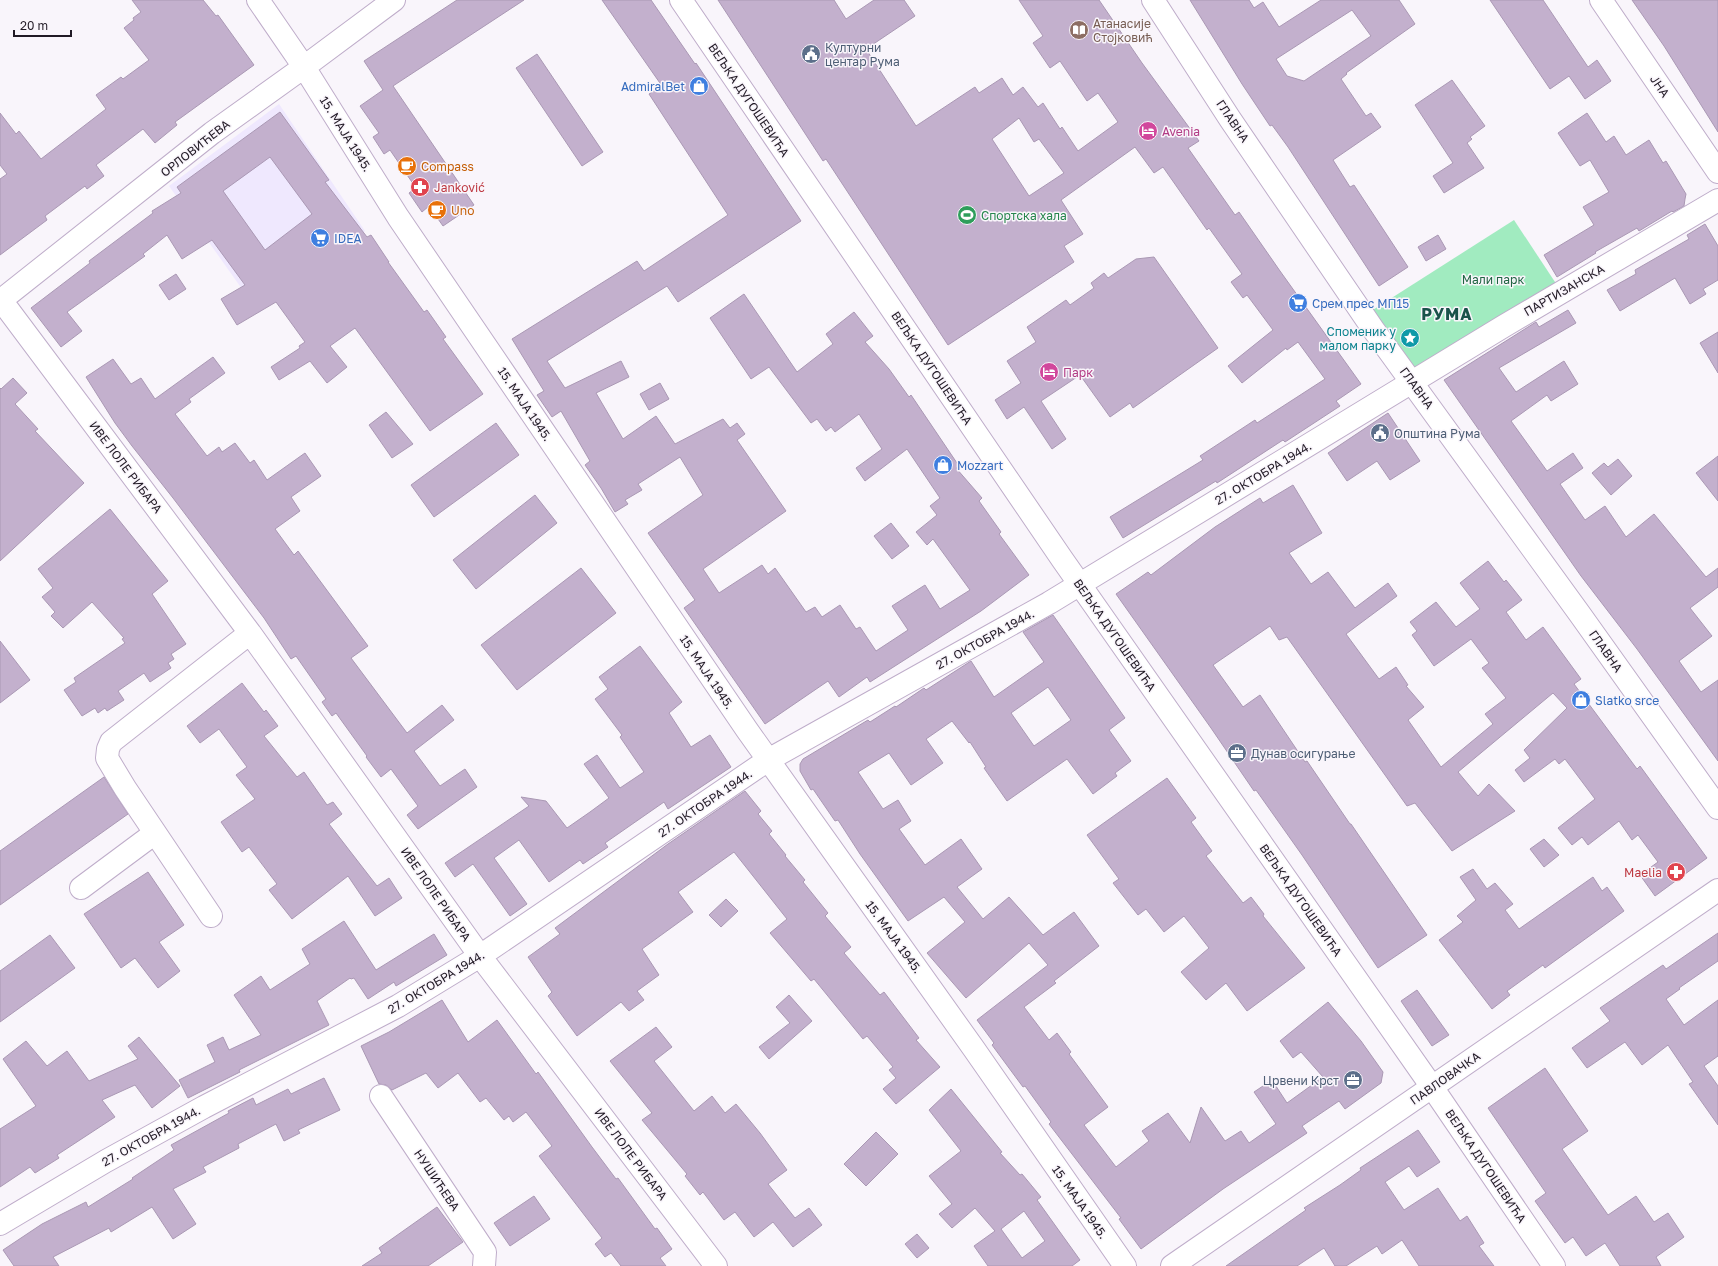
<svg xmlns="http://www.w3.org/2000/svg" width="1718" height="1266" viewBox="0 0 1718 1266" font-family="'Golos Text',sans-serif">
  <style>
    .commercial { fill: #efe8fe }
    .green { fill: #a1ebc0 }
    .building { fill: #c3b0cd; stroke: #aa98b4; fill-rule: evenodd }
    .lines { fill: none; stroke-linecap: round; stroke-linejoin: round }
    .minor-casing { stroke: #bfadca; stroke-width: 24 }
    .major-casing { stroke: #bfadca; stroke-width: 24 }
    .minor { stroke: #fff; stroke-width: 22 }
    .major { stroke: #fff; stroke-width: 22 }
    .labels { text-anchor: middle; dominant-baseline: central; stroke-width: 3; stroke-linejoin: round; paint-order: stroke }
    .education-label { font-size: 12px; fill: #785e54; stroke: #f9f5fb; text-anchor: start }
    .service-label { font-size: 12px; fill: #4e5e75; stroke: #f9f5fb; text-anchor: start }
    .shop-label { font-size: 12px; fill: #366cbe; stroke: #f9f5fb; text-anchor: start }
    .street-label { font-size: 12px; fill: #211a25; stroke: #f9f5fb }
    .hotel-label { font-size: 12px; fill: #b23c85; stroke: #f9f5fb; text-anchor: start }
    .food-label { font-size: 12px; fill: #c56008; stroke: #f9f5fb; text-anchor: start }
    .health-label { font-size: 12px; fill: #be3a42; stroke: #f9f5fb; text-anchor: start }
    .leisure-label { font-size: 12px; fill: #27864d; stroke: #f9f5fb; text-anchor: start }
    .park-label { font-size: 12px; fill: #206543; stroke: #f9f5fb }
    .culture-label { font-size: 12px; fill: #0d838f; stroke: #f9f5fb; text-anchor: end }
    .district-label { font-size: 16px; font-weight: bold; letter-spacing: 1px; fill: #19524a; stroke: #f9f5fb }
  </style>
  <rect width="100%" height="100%" fill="#f9f5fb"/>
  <!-- commercial -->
  <path class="commercial" d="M279 104 365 231 259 313 169 186Z"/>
  <!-- green -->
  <path class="green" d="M1514 220 1557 285 1413 376 1368 313Z"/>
  <!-- building -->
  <path class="building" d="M132 0H203L216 16 218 15 254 65 175 122 177 125 155 143 143 129 96 165 104 176 87 189 85 186 45 216 47 220 0 255V179L7 174 0 165V113L16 134 19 131 41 159 106 109 96 95 121 77 123 79 149 60 124 28 134 20 133 18 141 12Z
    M457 0H524L393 86 474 205 443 226 429 206 422 212 409 193 416 188 390 150 384 154 373 137 379 133 360 106 383 90 364 61Z
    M602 0H651L695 64 696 63 801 221 678 302 667 286 547 361 565 388 621 361 629 377 596 393 623 439 656 416 675 444 723 419 730 428 737 423 745 434 737 440 786 511 703 569 719 593 762 565 768 574 775 568 806 612 815 607 822 617 840 605 856 629 860 627 876 651 908 630 892 606 925 585 940 609 970 590 933 539 927 545 916 532 937 515 930 506 940 498 907 449 865 481 856 468 882 449 859 414 835 432 831 427 826 431 817 419 811 423 769 367 751 379 710 318 744 294 797 372 833 344 826 334 854 312 873 336 865 342 889 369 909 397 911 395 959 466 956 468 982 498 979 501 1001 532 999 534 1029 575 981 611 870 682 867 677 839 697 828 681 765 724 684 608 695 600 648 533 703 495 680 457 638 484 642 490 625 500 628 504 615 512 601 488 585 465 590 461 561 411 552 417 537 395 544 391 512 339 637 261 644 271 728 215 649 94 662 86Z
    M718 0H834L846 19 874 0H904L915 16 866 49 916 126 975 87 979 93 1002 78 1013 95 1023 87 1038 107 1043 103 1060 129 1062 127 1078 151 1118 122 1098 93 1087 101 1060 61 1050 68 1033 43 1043 36 1019 0H1099L1142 63 1199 141 1188 148 1235 215 1239 212 1280 271 1361 384 1336 401 1340 406 1285 442 1283 440 1217 483 1216 481 1123 538 1110 517 1203 460 1200 456 1255 420 1257 423 1325 379 1298 342 1287 350 1286 348 1242 383 1228 366 1273 330 1247 295 1243 298 1231 282 1242 274 1209 228 1207 230 1163 167 1154 173 1135 147 1061 200 1083 234 1064 246 1074 262 948 345 826 159 823 161ZM1019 118 1034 142 1039 139 1064 173 1029 196 992 139Z
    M1190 0H1249L1254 8 1263 2 1279 27 1321 0H1399L1415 24 1346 73 1347 74 1341 79 1366 116 1371 113 1381 127 1333 160 1350 187 1354 185 1408 267 1379 286 1288 147 1272 125 1270 126 1242 84ZM1352 10 1371 36 1304 81 1287 76 1276 59Z
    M1490 0H1543L1588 67 1597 60 1611 81 1585 99 1569 76 1550 89Z
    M1632 0H1718V132L1664 46Z
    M537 54 603 152 582 166 516 68Z
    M1452 80 1485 126 1470 137 1472 139 1467 143 1484 168 1444 193 1433 176 1453 163 1415 105Z
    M280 112 329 180 325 182 367 237 371 235 389 262H388L424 312 427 310 446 337 443 339 483 394 430 431 355 328 330 346 347 367 327 383 310 361 279 380 271 367 300 348 299 346 305 342 276 302 237 325 221 299 245 285 212 240 182 259 167 235 143 254 145 256 67 312 82 331 61 347 31 308 90 263 89 261 153 213 152 211 181 193 177 187ZM270 157 312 214 265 250 223 191Z
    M1587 113 1606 142 1614 136 1626 155 1649 140 1663 163 1666 161 1686 194 1685 199 1684 206 1673 212 1672 211 1639 231 1637 228 1595 252 1596 253 1557 277 1544 255 1594 225 1583 207 1609 192 1590 160 1580 166 1558 133Z
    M1705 224 1718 246V280L1703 289 1706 294 1690 304 1675 278 1620 311 1607 290 1636 274 1635 270 1689 239 1687 235Z
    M1438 235 1446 249 1426 261 1418 247Z
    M1154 257 1218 348 1133 408 1130 403 1110 417 1080 375 1041 401 1066 439 1052 449 1024 407 1007 419 995 400 1021 383 1007 361 1036 342 1027 327 1066 300 1070 305 1094 288 1091 283 1104 273 1108 278 1136 259Z
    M176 274 186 289 169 300 159 285Z
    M1568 310 1576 323 1499 368 1516 392 1564 361 1578 384 1551 401 1547 395 1511 421 1547 471 1573 453 1583 468 1560 484 1585 520 1605 506 1626 537 1654 514 1706 577 1718 568V587L1690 608 1712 636 1679 661 1701 692 1718 680V761L1637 649 1581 576 1444 380 1536 322 1539 327Z
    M1718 332V373L1700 343Z
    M213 357 225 373 189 399 191 402 175 414 207 456 219 447 222 452 235 443 250 463 254 460 267 480 305 453 321 476 291 497 300 511 275 529 294 555 298 551 368 646 351 658 407 733 442 705 454 720 414 751 440 786 465 769 477 787 418 829 407 815 418 806 391 769 381 777 366 757 367 756 336 713 332 716 322 702 326 699 296 656 291 659 264 618 173 498 132 446 115 423 86 377 113 359 131 384 141 378 155 399Z
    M13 378 27 393 15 404 38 429 35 431 84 483 0 561V388L1 389Z
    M660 383 669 399 649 410 640 394Z
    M386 412 413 444 392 458 369 425Z
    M1388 413 1420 461 1390 480 1377 461 1347 481 1328 453Z
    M496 423 519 455 434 517 411 485Z
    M1718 456V501L1696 473Z
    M1618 459 1632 476 1611 495 1592 473 1604 463 1608 467Z
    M1293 485 1322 533 1289 553 1311 584 1328 572 1355 608 1388 583 1397 596 1346 634 1379 679 1396 667 1408 685 1406 686 1424 707 1408 720 1441 767 1493 724 1485 714 1506 698 1482 668 1489 663 1471 639 1434 666 1412 635 1417 631 1410 622 1436 602 1456 627 1480 609 1460 583 1488 561 1504 582 1506 580 1522 600 1506 612 1526 640 1543 627 1581 679 1574 684 1637 769 1640 766 1707 858 1655 896 1640 875 1658 862 1638 835 1632 840 1619 821 1588 845 1582 837 1572 845 1558 828 1595 799 1565 759 1559 764 1555 759 1524 782 1515 770 1530 758 1524 750 1567 708 1553 693 1458 772 1478 796 1489 784 1515 811 1452 851 1415 803 1407 806 1287 637 1279 640 1270 626 1213 665 1243 707 1260 695 1305 762 1307 761 1350 824H1351L1427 935 1378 968 1302 855 1256 790 1254 791 1211 728 1116 594 1148 572 1151 575 1215 527 1260 498 1263 503Z
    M535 495 557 523 476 589 453 560Z
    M110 509 168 581 152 594 186 644 171 654 174 659 168 663 171 668 150 682 144 673 118 691 124 700 107 711 105 708 98 713 95 708 82 716 64 690 76 682 74 678 125 643 122 639 124 638 92 602 63 628 51 616 55 612 42 597 53 588 38 569Z
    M891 523 909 546 892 559 874 536Z
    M581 568 616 613 517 690 481 645Z
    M1053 615 1125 718 1109 730 1131 761 1115 773 1117 776 1093 794 1067 759 1007 801 984 768 986 767 970 742 969 743 952 721 926 739 943 763 911 785 889 753 858 772 883 809 898 800 911 821 899 829 925 865 961 839 982 869 957 887 983 919 1009 897 1043 935 1074 912 1099 946 1054 981 1056 983 1024 1007 1049 1040 1057 1033 1071 1052 1069 1054 1108 1107 1084 1125 1116 1167 1149 1141 1142 1131 1168 1113 1190 1143 1201 1107 1225 1141 1241 1131 1249 1143 1276 1124 1254 1092 1272 1080 1287 1103 1323 1077 1301 1052 1293 1058 1280 1041 1328 1002 1361 1041 1383 1072 1381 1083 1345 1109 1339 1101 1302 1126 1307 1133 1223 1189 1141 1249 1119 1219 1121 1218 1049 1124 1051 1122 1025 1086 1023 1087 992 1045 994 1043 977 1020 1048 965 1029 943 966 998 927 953 965 922 944 897 908 921 860 854 838 820 835 821 813 789 811 790 800 771V764L803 759 868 720 870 722 895 706 896 707 924 688 926 690 971 661 994 697 1044 662 1023 632ZM1048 687 1071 720 1034 746 1011 713Z
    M0 641 30 680 0 703Z
    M640 646 682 702 669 713 691 747 710 735 731 767 668 809 664 802 605 843 608 847 583 864 580 860 549 882 519 840 494 858 527 904 510 916 473 864 455 877 445 863 529 806 521 797 546 801 567 828 590 812 609 798 584 764 597 755 620 788 644 772 620 737 622 735 595 699 608 689 599 677Z
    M242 683 264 712 266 710 278 726 264 736 297 777 304 772 327 805 333 802 342 814 329 824 377 886 389 878 402 898 375 916 348 876 292 919 269 890 277 884 249 847 242 852 221 822 255 799 236 775 247 767 219 729 200 743 187 726Z
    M104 777 128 814 0 905V851Z
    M1167 778 1196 818 1191 822 1212 851 1206 856 1243 903 1251 897 1264 914 1263 916 1305 968 1247 1011 1226 983 1206 1000 1181 972 1209 948 1184 916 1164 932 1146 909 1138 915 1113 883 1119 879 1087 835Z
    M745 791 761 811 758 814 772 831 769 834 786 855 785 856 805 880 803 882 828 913 825 916 851 947 844 953 880 995 884 992 919 1038 916 1040 940 1067 896 1104 883 1089 896 1078 889 1070 893 1067 867 1036 863 1039 814 979 811 981 770 933 787 919 734 852 678 892 693 912 642 949 659 975 637 991 644 1000 629 1011 621 1002 577 1036 548 996 552 992 528 957 560 934 555 928 668 844Z
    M1544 839 1559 855 1544 867 1530 849Z
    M1473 869 1487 889 1495 883 1513 904 1505 910 1519 929 1593 877 1602 891 1607 887 1624 911 1545 968 1543 965 1507 991 1510 995 1492 1009 1439 940 1463 922 1457 916 1476 900 1460 877Z
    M148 872 184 925 159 942 180 971 158 988 135 958 121 968 84 914Z
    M726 899 738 911 721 927 709 915Z
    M344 921 376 970 434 934 447 955 396 986 394 982 368 999 354 978 351 979 350 978 317 1001 329 1025 239 1070 240 1072 188 1098 179 1080 215 1062 207 1045 223 1037 229 1050 261 1035 234 995 261 976 270 990 310 964 302 949Z
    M1718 933V961L1679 988 1680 989 1666 999 1684 1025 1718 1000V1056L1704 1066 1718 1086V1125L1689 1084 1693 1082 1668 1045 1642 1065 1625 1042 1587 1068 1572 1048 1610 1021 1600 1008 1663 965 1666 969Z
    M50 935 75 968 0 1022V971Z
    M1417 990 1449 1035 1432 1046 1401 1001Z
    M789 995 812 1021 769 1059 759 1047 790 1023 776 1007Z
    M442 1000 468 1042 497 1020 536 1074 538 1072 592 1147 616 1179 618 1178 655 1229 657 1228 672 1249 660 1258 666 1266H621L611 1253 605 1257 595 1244 602 1238 539 1156 552 1146 526 1112 513 1122 509 1116 504 1120 486 1098 480 1102 458 1073 438 1088 426 1073 392 1090 386 1085 379 1084 361 1046 389 1032Z
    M656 1027 672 1047 654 1061 694 1111 712 1096 725 1113 736 1104 760 1133 787 1170 768 1184 795 1218 809 1208 822 1225 793 1247 773 1222 754 1237 735 1212 724 1220 703 1192 700 1195 685 1176 687 1174 642 1120 652 1113 610 1061Z
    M139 1037 180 1086 152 1108 135 1085 102 1100 115 1117 57 1155 59 1158 35 1173 30 1167 0 1187V1129L36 1106 3 1059 26 1041 47 1066 67 1051 89 1081 138 1059 128 1046Z
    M1545 1068 1588 1131 1562 1149 1608 1215 1636 1196 1654 1222 1668 1213 1684 1237 1656 1257 1661 1266H1620L1605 1243 1586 1256 1573 1237 1565 1243 1535 1201 1546 1193 1488 1108Z
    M324 1078 340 1110 298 1130 300 1133 284 1141 276 1124 238 1144 239 1148 203 1167 206 1172 173 1189 196 1224 173 1239 152 1207 111 1232 109 1228 53 1257 59 1266H14L3 1250 42 1224 86 1202 88 1207 133 1179 132 1178 174 1150 171 1145 229 1113 228 1111 253 1098 256 1105 288 1089 291 1094Z
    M951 1089 1002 1152 1000 1153 1020 1175 1022 1174 1041 1197 1037 1200 1080 1260 1072 1266H988L974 1246 995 1231 975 1208 952 1228 939 1214 952 1204 929 1176 961 1151 929 1110ZM1024 1211 1045 1241 1022 1258 1001 1229Z
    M1418 1130 1440 1162 1417 1177 1409 1166 1385 1182 1404 1210 1438 1188 1460 1221 1467 1216 1484 1243 1479 1246 1494 1266H1419L1402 1240 1382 1254 1377 1246 1346 1266H1335L1324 1248 1297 1266H1226L1306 1210 1304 1208 1340 1185 1361 1170 1360 1168Z
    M876 1132 898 1154 866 1186 844 1164Z
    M534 1196 550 1219 510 1246 494 1223Z
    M437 1207 463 1242 428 1266H362L382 1253 379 1248Z
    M917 1234 929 1248 917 1258 905 1244Z"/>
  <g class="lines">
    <!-- minor casing -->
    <g class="minor-casing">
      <path id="minor" d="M258 0 304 67 398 217 747 730 974 1049 1125 1266
        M681 0 1062 559 1432 1087 1554 1266
        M1601 0 1718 172
        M1 300 250 633 480 956 716 1266
        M0 301 212 133 304 67 394 0
        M81 888 155 833
        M211 916 125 788 107 758 108 749 111 742 250 633
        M381 1096 485 1252 484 1266
        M0 1224 106 1161 204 1107 398 1006 480 956 768 760 1049 603 1504 326 1718 200
        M1172 1266 1718 890"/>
    </g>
    <!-- major casing -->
    <g class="major-casing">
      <path id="major" d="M1153 0 1230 119 1373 329 1579 613 1718 808"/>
    </g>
    <!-- minor -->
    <use href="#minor" class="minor"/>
    <!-- major -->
    <use href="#major" class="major"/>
  </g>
  <!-- icons -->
  <defs>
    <g id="library-disc" transform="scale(1)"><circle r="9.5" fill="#8d6e63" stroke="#f9f5fb"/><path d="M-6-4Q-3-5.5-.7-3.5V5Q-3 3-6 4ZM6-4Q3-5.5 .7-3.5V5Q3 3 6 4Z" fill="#fff"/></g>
    <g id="civic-disc" transform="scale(1)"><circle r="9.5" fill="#5c6f8a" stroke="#f9f5fb"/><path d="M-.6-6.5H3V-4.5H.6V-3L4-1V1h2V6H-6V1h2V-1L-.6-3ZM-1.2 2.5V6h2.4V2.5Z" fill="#fff"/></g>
    <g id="shop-disc" transform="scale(1)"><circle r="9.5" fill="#3f7fe0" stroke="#f9f5fb"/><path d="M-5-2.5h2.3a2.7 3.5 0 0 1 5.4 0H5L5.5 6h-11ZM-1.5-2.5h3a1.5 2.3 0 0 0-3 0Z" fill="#fff"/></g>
    <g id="hotel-disc" transform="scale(1)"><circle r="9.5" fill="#d1479c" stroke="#f9f5fb"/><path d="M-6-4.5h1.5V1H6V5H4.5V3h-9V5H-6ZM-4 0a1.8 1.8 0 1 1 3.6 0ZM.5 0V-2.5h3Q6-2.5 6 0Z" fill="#fff"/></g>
    <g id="cafe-disc" transform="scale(1)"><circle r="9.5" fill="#e8710a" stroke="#f9f5fb"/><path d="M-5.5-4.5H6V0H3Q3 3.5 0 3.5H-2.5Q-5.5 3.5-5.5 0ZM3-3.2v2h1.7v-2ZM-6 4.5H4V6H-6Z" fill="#fff"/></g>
    <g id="pharmacy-disc" transform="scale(1)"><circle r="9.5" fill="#e0444e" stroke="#f9f5fb"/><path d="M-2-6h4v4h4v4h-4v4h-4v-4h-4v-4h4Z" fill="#fff"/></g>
    <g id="stadium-disc" transform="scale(1)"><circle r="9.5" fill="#2e9e5b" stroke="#f9f5fb"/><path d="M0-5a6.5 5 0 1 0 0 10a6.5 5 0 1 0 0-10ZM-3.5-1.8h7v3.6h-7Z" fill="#fff"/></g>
    <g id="supermarket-disc" transform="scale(1)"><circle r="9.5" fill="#3f7fe0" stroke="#f9f5fb"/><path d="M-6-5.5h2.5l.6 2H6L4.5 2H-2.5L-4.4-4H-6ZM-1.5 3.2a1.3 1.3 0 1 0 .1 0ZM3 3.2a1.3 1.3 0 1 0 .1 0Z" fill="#fff"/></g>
    <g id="sight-disc" transform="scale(1)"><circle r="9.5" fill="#0f9aa8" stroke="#f9f5fb"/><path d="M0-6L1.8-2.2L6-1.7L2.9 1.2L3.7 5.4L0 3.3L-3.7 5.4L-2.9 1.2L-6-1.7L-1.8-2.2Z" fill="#fff"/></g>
    <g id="office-disc" transform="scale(1)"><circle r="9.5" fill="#5c6f8a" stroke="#f9f5fb"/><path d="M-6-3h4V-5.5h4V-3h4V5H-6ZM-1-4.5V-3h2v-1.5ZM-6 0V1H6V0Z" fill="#fff"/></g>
  </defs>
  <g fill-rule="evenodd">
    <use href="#library-disc" x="1079" y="30"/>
    <use href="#civic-disc" x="811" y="54"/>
    <use href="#shop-disc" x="699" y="86"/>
    <use href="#hotel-disc" x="1148" y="131"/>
    <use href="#cafe-disc" x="407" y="166"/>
    <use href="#pharmacy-disc" x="420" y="187"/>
    <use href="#cafe-disc" x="437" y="210"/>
    <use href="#stadium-disc" x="967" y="215"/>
    <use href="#supermarket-disc" x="320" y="238"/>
    <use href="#supermarket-disc" x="1298" y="303"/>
    <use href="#sight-disc" x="1410" y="338"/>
    <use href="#hotel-disc" x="1049" y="372"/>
    <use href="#civic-disc" x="1380" y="433"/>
    <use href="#shop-disc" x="943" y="465"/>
    <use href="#shop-disc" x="1581" y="700"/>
    <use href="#office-disc" x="1237" y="753"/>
    <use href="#pharmacy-disc" x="1676" y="872"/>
    <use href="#office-disc" x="1353" y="1080"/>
  </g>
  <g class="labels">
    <!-- education labels -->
    <g class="education-label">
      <text x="1093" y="23">Атанасије<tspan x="1093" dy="14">Стојковић</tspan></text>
    </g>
    <!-- service labels -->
    <g class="service-label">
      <text x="825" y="47">Културни<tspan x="825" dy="14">центар Рума</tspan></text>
      <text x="1394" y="433">Општина Рума</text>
      <text x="1251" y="753">Дунав осигурање</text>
      <text x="1339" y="1080" text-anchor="end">Црвени Крст</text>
    </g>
    <!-- shop labels -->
    <g class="shop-label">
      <text x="685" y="86" text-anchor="end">AdmiralBet</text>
      <text x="334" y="238">IDEA</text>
      <text x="1312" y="303">Срем прес МП15</text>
      <text x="957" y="465">Mozzart</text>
      <text x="1595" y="700">Slatko srce</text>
    </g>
    <!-- street labels -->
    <g class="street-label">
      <text transform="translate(1660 86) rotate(56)">ЈНА</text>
      <text transform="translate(749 100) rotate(56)">ВЕЉКА ДУГОШЕВИЋА</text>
      <text transform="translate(1233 121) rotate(56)">ГЛАВНА</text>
      <text transform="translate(346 134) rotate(58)">15. МАЈА 1945.</text>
      <text transform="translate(195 148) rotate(-38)">ОРЛОВИЋЕВА</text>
      <text transform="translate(1564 290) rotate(-30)">ПАРТИЗАНСКА</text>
      <text transform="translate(932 368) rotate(56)">ВЕЉКА ДУГОШЕВИЋА</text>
      <text transform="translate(1417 388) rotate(54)">ГЛАВНА</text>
      <text transform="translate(525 404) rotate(56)">15. МАЈА 1945.</text>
      <text transform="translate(126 467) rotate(53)">ИВЕ ЛОЛЕ РИБАРА</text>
      <text transform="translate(1263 473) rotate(-31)">27. ОКТОБРА 1944.</text>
      <text transform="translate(1115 635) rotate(55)">ВЕЉКА ДУГОШЕВИЋА</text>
      <text transform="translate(985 639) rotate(-29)">27. ОКТОБРА 1944.</text>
      <text transform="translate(1606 651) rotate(55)">ГЛАВНА</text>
      <text transform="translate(707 672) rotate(56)">15. МАЈА 1945.</text>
      <text transform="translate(705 803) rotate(-34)">27. ОКТОБРА 1944.</text>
      <text transform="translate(436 894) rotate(55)">ИВЕ ЛОЛЕ РИБАРА</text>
      <text transform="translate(1301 900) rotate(55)">ВЕЉКА ДУГОШЕВИЋА</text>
      <text transform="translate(894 937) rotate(54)">15. МАЈА 1945.</text>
      <text transform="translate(436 982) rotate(-31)">27. ОКТОБРА 1944.</text>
      <text transform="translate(1445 1078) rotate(-35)">ПАВЛОВАЧКА</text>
      <text transform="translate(151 1136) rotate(-29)">27. ОКТОБРА 1944.</text>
      <text transform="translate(631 1154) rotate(53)">ИВЕ ЛОЛЕ РИБАРА</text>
      <text transform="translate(1486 1166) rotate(56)">ВЕЉКА ДУГОШЕВИЋА</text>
      <text transform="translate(437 1180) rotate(56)">НУШИЋЕВА</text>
      <text transform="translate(1080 1202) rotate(55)">15. МАЈА 1945.</text>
    </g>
    <!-- hotel labels -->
    <g class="hotel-label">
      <text x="1162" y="131">Avenia</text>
      <text x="1063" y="372">Парк</text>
    </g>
    <!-- food labels -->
    <g class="food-label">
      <text x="421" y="166">Compass</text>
      <text x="451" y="210">Uno</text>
    </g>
    <!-- health labels -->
    <g class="health-label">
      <text x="434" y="187">Janković</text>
      <text x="1662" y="872" text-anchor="end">Maelia</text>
    </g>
    <!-- leisure labels -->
    <g class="leisure-label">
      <text x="981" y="215">Спортска хала</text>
    </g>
    <!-- park labels -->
    <g class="park-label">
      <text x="1493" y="279">Мали парк</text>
    </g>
    <!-- culture labels -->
    <g class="culture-label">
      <text x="1396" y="331">Споменик у<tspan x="1396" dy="14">малом парку</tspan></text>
    </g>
    <!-- district labels -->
    <g class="district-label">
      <text x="1447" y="314">РУМА</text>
    </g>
  </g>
  <!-- scale -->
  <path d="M14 30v6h57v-6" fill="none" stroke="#211a25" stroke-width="2"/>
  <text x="20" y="30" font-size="12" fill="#211a25" stroke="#f9f5fb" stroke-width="3" paint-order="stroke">20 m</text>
</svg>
